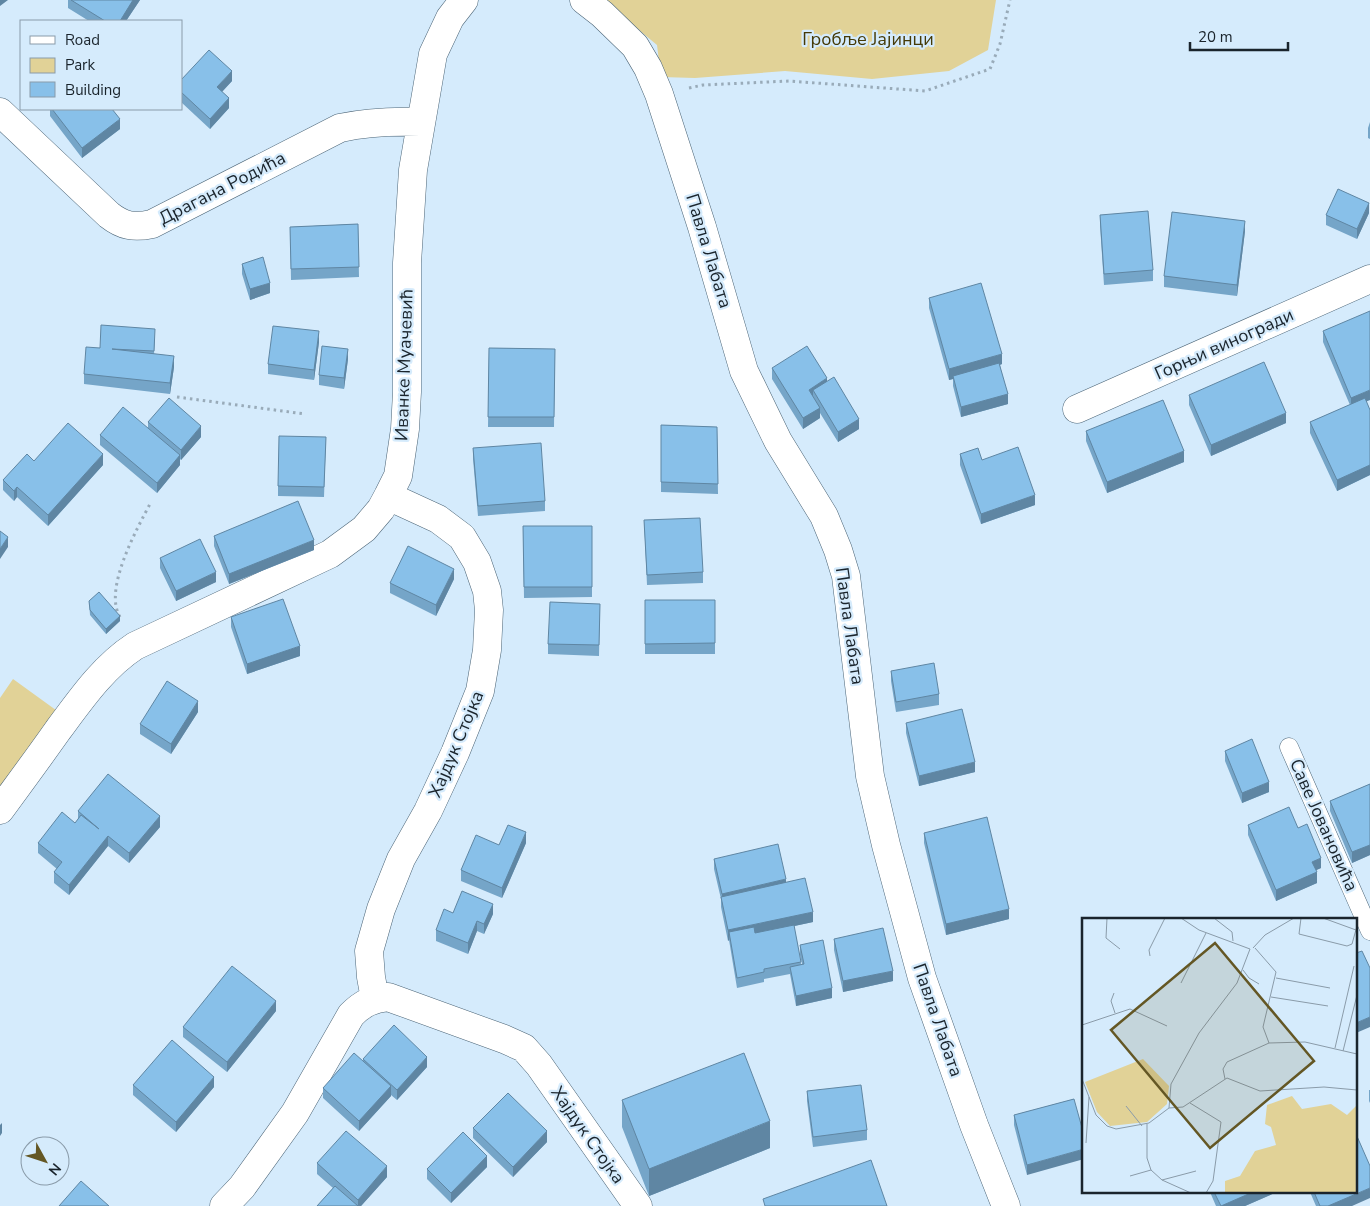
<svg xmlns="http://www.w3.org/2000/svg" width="1370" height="1206" viewBox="0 0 1370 1206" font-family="'Nunito Sans',sans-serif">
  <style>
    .green { fill: #e1d297 }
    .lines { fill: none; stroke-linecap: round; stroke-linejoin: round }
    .service-casing { stroke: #4c6577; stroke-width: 19 }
    .minor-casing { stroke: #4c6577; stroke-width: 29 }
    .path { stroke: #99abb9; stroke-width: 3; stroke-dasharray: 2.5 4; stroke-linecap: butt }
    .service { stroke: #fff; stroke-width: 18 }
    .minor { stroke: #fff; stroke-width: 28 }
    .wall { fill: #75a5c8 }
    .shaded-wall { fill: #5f86a3 }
    .building { fill: #88c0e9; stroke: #5f86a3 }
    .labels { text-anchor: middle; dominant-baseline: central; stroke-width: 4.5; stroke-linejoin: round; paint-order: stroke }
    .park-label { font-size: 18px; fill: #453a06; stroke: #d5ebfc }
    .street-label { font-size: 18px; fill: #1a242c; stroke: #d5ebfc }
    .inset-road { fill: none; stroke: #8a9ba9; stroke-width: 1 }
    .view { fill: #645724; fill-opacity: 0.15; stroke: #645724; stroke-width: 2.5 }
    .inset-edge { fill: none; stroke: #1a242c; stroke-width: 2.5 }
  </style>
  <rect width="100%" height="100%" fill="#d5ebfc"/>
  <!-- green -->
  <path class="green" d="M603 0H996L988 50 949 71 872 79 785 71 695 78 661 77 657 45Z
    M13 679 60 713 0 795V698Z"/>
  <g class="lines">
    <!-- service casing -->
    <g class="service-casing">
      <path id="service" d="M1289 747 1370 931"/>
    </g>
    <!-- minor casing -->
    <g class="minor-casing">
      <path id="minor" d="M584 0 602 14 635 46 648 68 659 94 702 227 744 371 778 441 824 516 838 550 846 576 870 776 886 845 922 978 974 1125 1006 1206
        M0 112 109 215C123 226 134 228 152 224L340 128C367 122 394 121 421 122
        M1077 409 1370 279
        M0 810C19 784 39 757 58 730 81 699 103 667 135 646L330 554 364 529 381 509 388 496 398 476 405 429 407 392V263L413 170 433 54 450 18 464 0
        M375 999 371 977 369 951 381 909 401 859 428 811 455 753 480 691 487 650 489 610 487 591 477 562 462 537 438 519 388 496
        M224 1206 242 1187 295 1113 351 1015C363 1003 372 999 388 997L504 1039 524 1048 539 1065 638 1206"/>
    </g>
    <!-- path -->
    <path class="path" d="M689 88 703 85 789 81 925 91 990 69 1000 44 1010 0
      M177 397 305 414
      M120 617C103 589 137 529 151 502"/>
    <!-- service -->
    <use href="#service" class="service"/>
    <!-- minor -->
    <use href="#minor" class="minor"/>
  </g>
  <!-- wall -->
  <path class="wall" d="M68 0H140L126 21H89L68 8Z
    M181 80 232 81 222 92 229 108 210 129 181 102Z
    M50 109H112L120 129 82 158 50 116Z
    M1370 122V139L1368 138V128Z
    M1369 213 1357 239 1326 225V215Z
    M1100 215 1153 270V281L1104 285 1100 225Z
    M358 224 359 277 291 280 290 227Z
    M1245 231 1237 296 1164 287V276Z
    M242 264 270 293 250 300 242 274Z
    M929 298 1002 364 1000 365 1008 404 961 417 953 386V379L949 380 929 308Z
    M1323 331 1366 402 1370 410V475L1337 491 1310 433V422L1350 405 1323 342Z
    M155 339 154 354 174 367 170 394 84 384V374L100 348Z
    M319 342 314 380 268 374V364Z
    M489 348 555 349 554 427H488Z
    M348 359 344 389 319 385V375Z
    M772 368 827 382 859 429 838 442 820 413V418L803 429 772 379Z
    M1189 395 1286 423 1211 456 1189 405Z
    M148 422 201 437 181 460 180 459V465L157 493 100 445V435L148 428Z
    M661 425 717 427 718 494 661 492Z
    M1086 431 1184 462 1107 493 1086 441Z
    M326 437 324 497 278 496V486Z
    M473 448 545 501V511L478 516 473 459Z
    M960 454 982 460 1035 505 981 524 960 465Z
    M34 461 103 465 48 526 17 497 14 501 3 490V480Z
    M644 520 703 572V583L647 585Z
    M523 526H592V597L524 598Z
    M214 536 314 550 229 584 214 546Z
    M160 558 216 582 176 601 160 568Z
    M454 579 436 616 390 593V583Z
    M645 600H715V654H645Z
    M89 601 120 621 106 634 90 615Z
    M600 604 599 656 548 654V644Z
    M231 617 300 656 247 674 231 627Z
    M891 671 939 694V705L896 712 891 681Z
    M198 712 171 754 140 734V724Z
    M906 723 975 772 919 786 906 733Z
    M1225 751 1269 792 1242 803 1225 761Z
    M1370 784V855L1352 863 1330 811V801Z
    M78 811 160 827 129 863 108 846 69 895 54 883V872L57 869 38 853V843L75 823 78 820Z
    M1248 825 1298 828 1321 868 1316 870 1317 883 1276 901 1248 835Z
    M924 833 1009 919 946 935 924 843Z
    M526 843 502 898 461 881V870L499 845Z
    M714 859 786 882 813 922 794 926 801 964H802L800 955V945L832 998 796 1006 790 974 764 979V982L737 988 729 940 728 941 721 907V899L714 869Z
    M453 913 493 914 484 934 477 931 468 954 436 941V930Z
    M834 939 893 981 843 992 834 950Z
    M276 1011 227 1072 183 1037V1027Z
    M363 1059 427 1067 397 1100 391 1095V1096L359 1131 323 1098V1088L363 1061Z
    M133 1085 214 1087 176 1132 133 1095Z
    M1369 1090H1370V1103L1369 1101Z
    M807 1091 867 1130V1140L813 1147 807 1101Z
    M1074 1099 1027 1175 1014 1125V1115Z
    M622 1100 770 1148 649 1196 622 1127Z
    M473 1128 547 1142 513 1177 473 1138Z
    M317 1163 387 1177 361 1206H317L333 1188 317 1174Z
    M487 1167 451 1203 427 1179V1169Z
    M1210 1192H1277L1245 1206H1216Z
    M1310 1192H1356L1352 1206H1316Z"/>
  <!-- shaded-wall -->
  <path class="shaded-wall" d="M0 0H8L0 6Z
    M133 0H140L126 21H120Z
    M232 71V81L217 97V87Z
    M229 98V108L210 129V119Z
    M120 119V129L82 158V148Z
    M1369 203V213L1357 239V229Z
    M1245 221V231L1237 296V285Z
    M270 283V293L250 300V289Z
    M319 331V342L314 380V370Z
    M348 349V359L344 389V378Z
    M1002 354V364L953 379V376V379L949 380V369Z
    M174 356V367L170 394V383Z
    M827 378V389L813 390V397L809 390Z
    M1370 390V400L1351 408V398Z
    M1008 394V404L961 417V407Z
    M820 408V418L803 429V418Z
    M1286 413V423L1211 456V445Z
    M859 419V429L838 442V432Z
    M201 426V437L181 460V450Z
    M1184 451V462L1107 493V482Z
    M103 454V465L48 526V515Z
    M180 455V465L157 493V483Z
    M1370 465V475L1337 491V480Z
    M17 487V497L14 501V491Z
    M1035 495V505L981 524V514Z
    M8 537V547L0 559V549Z
    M314 540V550L229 584V574Z
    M454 569V579L436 616V605Z
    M216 572V582L176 601V591Z
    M120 616V621L106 634V629Z
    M300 646V656L247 674V664Z
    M198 701V712L171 754V744Z
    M975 762V772L919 786V776Z
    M1269 782V792L1242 803V793Z
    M160 816V827L129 863V853Z
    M526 832V843L502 898V888Z
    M108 836V846L69 895V885Z
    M1370 845V855L1352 863V852Z
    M1321 858V868L1312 872V862Z
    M1317 872V883L1276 901V890Z
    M786 879V889L722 904V894Z
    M493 904V914L484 934V924Z
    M1009 909V919L946 935V924Z
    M813 912V922L730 940 729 932V940L728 941V930Z
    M477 921V931L468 954V943Z
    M893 971V981L843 992V981Z
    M832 988V998L796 1006V996Z
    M276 1001V1011L227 1072V1062Z
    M1370 1017V1027L1356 1033V1023Z
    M427 1057V1067L397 1100V1090Z
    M214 1077V1087L176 1132V1122Z
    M391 1086V1096L359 1131V1121Z
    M770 1121V1148L649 1196V1169Z
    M2 1123V1133L0 1136V1125Z
    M547 1131V1142L513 1177V1167Z
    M1084 1149V1159L1027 1175V1165Z
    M487 1156V1167L451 1203V1193Z
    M387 1166V1177L361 1206H358V1200Z
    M1370 1188V1198L1352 1206H1328Z
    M1253 1192H1277L1245 1206H1221Z"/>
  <!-- building -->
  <path class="building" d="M71 0H133L120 21H105Z
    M209 50 232 71 217 87 229 98 210 119 181 92V80Z
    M52 109H112L120 119 82 148Z
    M1338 189 1369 203 1357 229 1326 215Z
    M1148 211 1153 270 1104 274 1100 215Z
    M1172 212 1245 221 1237 285 1164 276Z
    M358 224 359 267 291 269 290 227Z
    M263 257 270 283 250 289 242 264Z
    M981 283 1002 354 949 369 929 298Z
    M1370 311V390L1351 398 1323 331Z
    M101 325 155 329 154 351 112 349 174 356 170 383 84 374 86 347 100 348Z
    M273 326 319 331 314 370 268 364Z
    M322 346 348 349 344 378 319 375Z
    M807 346 827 378 809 390 820 408 803 418 772 368Z
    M489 348 555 349 554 417H488Z
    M1264 362 1286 413 1211 445 1189 395Z
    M999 363 1008 394 961 407 953 376Z
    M834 377 859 419 838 432 813 390Z
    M169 398 201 426 181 450 148 422Z
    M1365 398 1370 410V465L1337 480 1310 422Z
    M1163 400 1184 451 1107 482 1086 431Z
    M123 407 180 455 157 483 100 435Z
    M68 423 103 454 48 515 17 487 14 491 3 480 27 454 34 461Z
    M661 425 717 427 718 484 661 482Z
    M279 436 326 437 324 487 278 486Z
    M541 443 545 501 478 506 473 448Z
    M1018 447 1035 495 981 514 960 454 978 448 982 460Z
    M298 501 314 540 229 574 214 536Z
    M700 518 703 572 647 575 644 520Z
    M523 526H592V587H524Z
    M0 531 8 537 0 549Z
    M200 539 216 572 176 591 160 558Z
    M408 546 454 569 436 605 390 583Z
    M99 592 120 616 106 629 90 610 89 601Z
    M283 599 300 646 247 664 231 617Z
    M645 600H715V643L645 644Z
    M550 602 600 604 599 645 548 644Z
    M934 663 939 694 896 702 891 671Z
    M167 681 198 701 171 744 140 724Z
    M962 709 975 762 919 776 906 723Z
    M1252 739 1269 782 1242 793 1225 751Z
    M108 774 160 816 129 853 108 836 69 885 54 872 62 862 38 843 62 812 75 823 81 815 99 829 78 811Z
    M1370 784V845L1352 852 1330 801Z
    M1289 807 1298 828 1307 824 1321 858 1312 862 1317 872 1276 890 1248 825Z
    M987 817 1009 909 946 924 924 833Z
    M508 825 526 832 502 888 461 870 476 835 499 845Z
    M778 844 786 879 722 894 714 859Z
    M805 878 813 912 728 930 721 897Z
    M462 891 493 904 484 924 477 921 468 943 436 930 444 909 453 913Z
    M794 925 801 962 764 969V972L737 978 729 932 754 927 755 933Z
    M883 928 893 971 843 981 834 939Z
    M823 940 832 988 796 996 790 967 804 964 800 945Z
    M1362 951 1370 968V1017L1356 1023V953Z
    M232 966 276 1001 227 1062 183 1027Z
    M394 1025 427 1057 397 1090 363 1059Z
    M172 1040 214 1077 176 1122 133 1085Z
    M354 1053 391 1086 359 1121 323 1088Z
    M744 1053 770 1121 649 1169 622 1100Z
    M861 1085 867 1130 813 1137 807 1091Z
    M508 1093 547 1131 513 1167 473 1128Z
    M1074 1099 1084 1135V1149L1027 1165 1014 1115Z
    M346 1131 387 1166 358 1200 317 1163Z
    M463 1132 487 1156 451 1193 427 1169Z
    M1356 1134 1370 1166V1188L1328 1206H1320L1314 1192H1356Z
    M871 1160 887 1206H765L763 1199Z
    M81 1181 109 1206H59Z
    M335 1186 358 1206H317Z
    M1214 1192H1253L1221 1206Z"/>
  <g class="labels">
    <!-- park labels -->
    <g class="park-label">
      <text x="868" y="39">Гробље Јајинци</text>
    </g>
    <!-- street labels -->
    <g class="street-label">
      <text transform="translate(222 188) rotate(-27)">Драгана Родића</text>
      <text transform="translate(709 251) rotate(73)">Павла Лабата</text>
      <text transform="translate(1224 344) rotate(-24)">Горњи виногради</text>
      <text transform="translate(404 365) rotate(-88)">Иванке Муачевић</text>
      <text transform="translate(850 626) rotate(82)">Павла Лабата</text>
      <text transform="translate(456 744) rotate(-67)">Хајдук Стојка</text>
      <text transform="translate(1324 825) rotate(66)">Саве Јовановића</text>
      <text transform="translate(938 1020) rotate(71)">Павла Лабата</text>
      <text transform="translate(588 1135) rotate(55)">Хајдук Стојка</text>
    </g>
  </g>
  <!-- overview -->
  <g transform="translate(1082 918)">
    <rect width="275" height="275" fill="#d5ebfc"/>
    <path d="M61 141 87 168 85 186 65 204 28 208 15 194 3 164ZM210 178 220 191 249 186 265 197 275 187V275H143V263L158 258 173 233 194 227 189 209 183 206 185 187Z" fill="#e1d297"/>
    <path class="inset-road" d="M25 0 24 20 38 31M99 0 117 12 168 31M132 0 150 14 151 23M219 0 217 16 265 28 270 26 275 8M241 0 274 12M171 30 183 17 212 0M173 30 194 54 181 109 187 125M68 38 67 32 83 0M161 52 167 60 177 66M194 60 248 70M99 65 124 15M32 75 29 83 33 95M189 79 246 88M0 107 48 91 85 108M253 130 272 48M261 133 275 77M0 161 14 197 25 208 34 211 67 205 87 190 89 166 117 115 155 65 168 31M143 161 141 151 145 144 187 125 223 124 275 136M108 185 139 204 131 263 124 275M44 188 60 208M87 190 101 189 145 160 178 173 242 169 275 172M65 206V240L69 252 80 262 109 275M4 225 7 179M48 258 69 252M80 262 114 253"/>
    <path class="view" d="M133 25 232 143 128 230 29 112Z"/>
    <rect width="275" height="275" class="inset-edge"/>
  </g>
  <!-- legend -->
  <rect x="20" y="20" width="162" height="90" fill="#d5ebfc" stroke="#8a9ba9"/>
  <rect x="30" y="36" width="25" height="8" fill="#ffffff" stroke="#8a9ba9"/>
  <text x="65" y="45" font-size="15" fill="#1a242c">Road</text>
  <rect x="30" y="58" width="25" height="15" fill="#e1d297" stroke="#8a9ba9"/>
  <text x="65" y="70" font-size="15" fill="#1a242c">Park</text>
  <rect x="30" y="82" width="25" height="15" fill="#88c0e9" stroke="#8a9ba9"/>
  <text x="65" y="95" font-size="15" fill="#1a242c">Building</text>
  <!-- north arrow -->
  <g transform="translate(45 1161) rotate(130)"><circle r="24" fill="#d5ebfc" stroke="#8a9ba9"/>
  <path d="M0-4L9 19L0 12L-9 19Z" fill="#645724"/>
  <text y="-8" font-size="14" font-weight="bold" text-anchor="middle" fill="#1a242c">N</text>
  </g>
  <!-- scale -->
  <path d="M1190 42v8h98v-8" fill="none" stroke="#1a242c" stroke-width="2.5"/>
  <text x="1198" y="42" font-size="15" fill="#1a242c" stroke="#d5ebfc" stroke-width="4" paint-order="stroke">20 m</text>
</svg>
